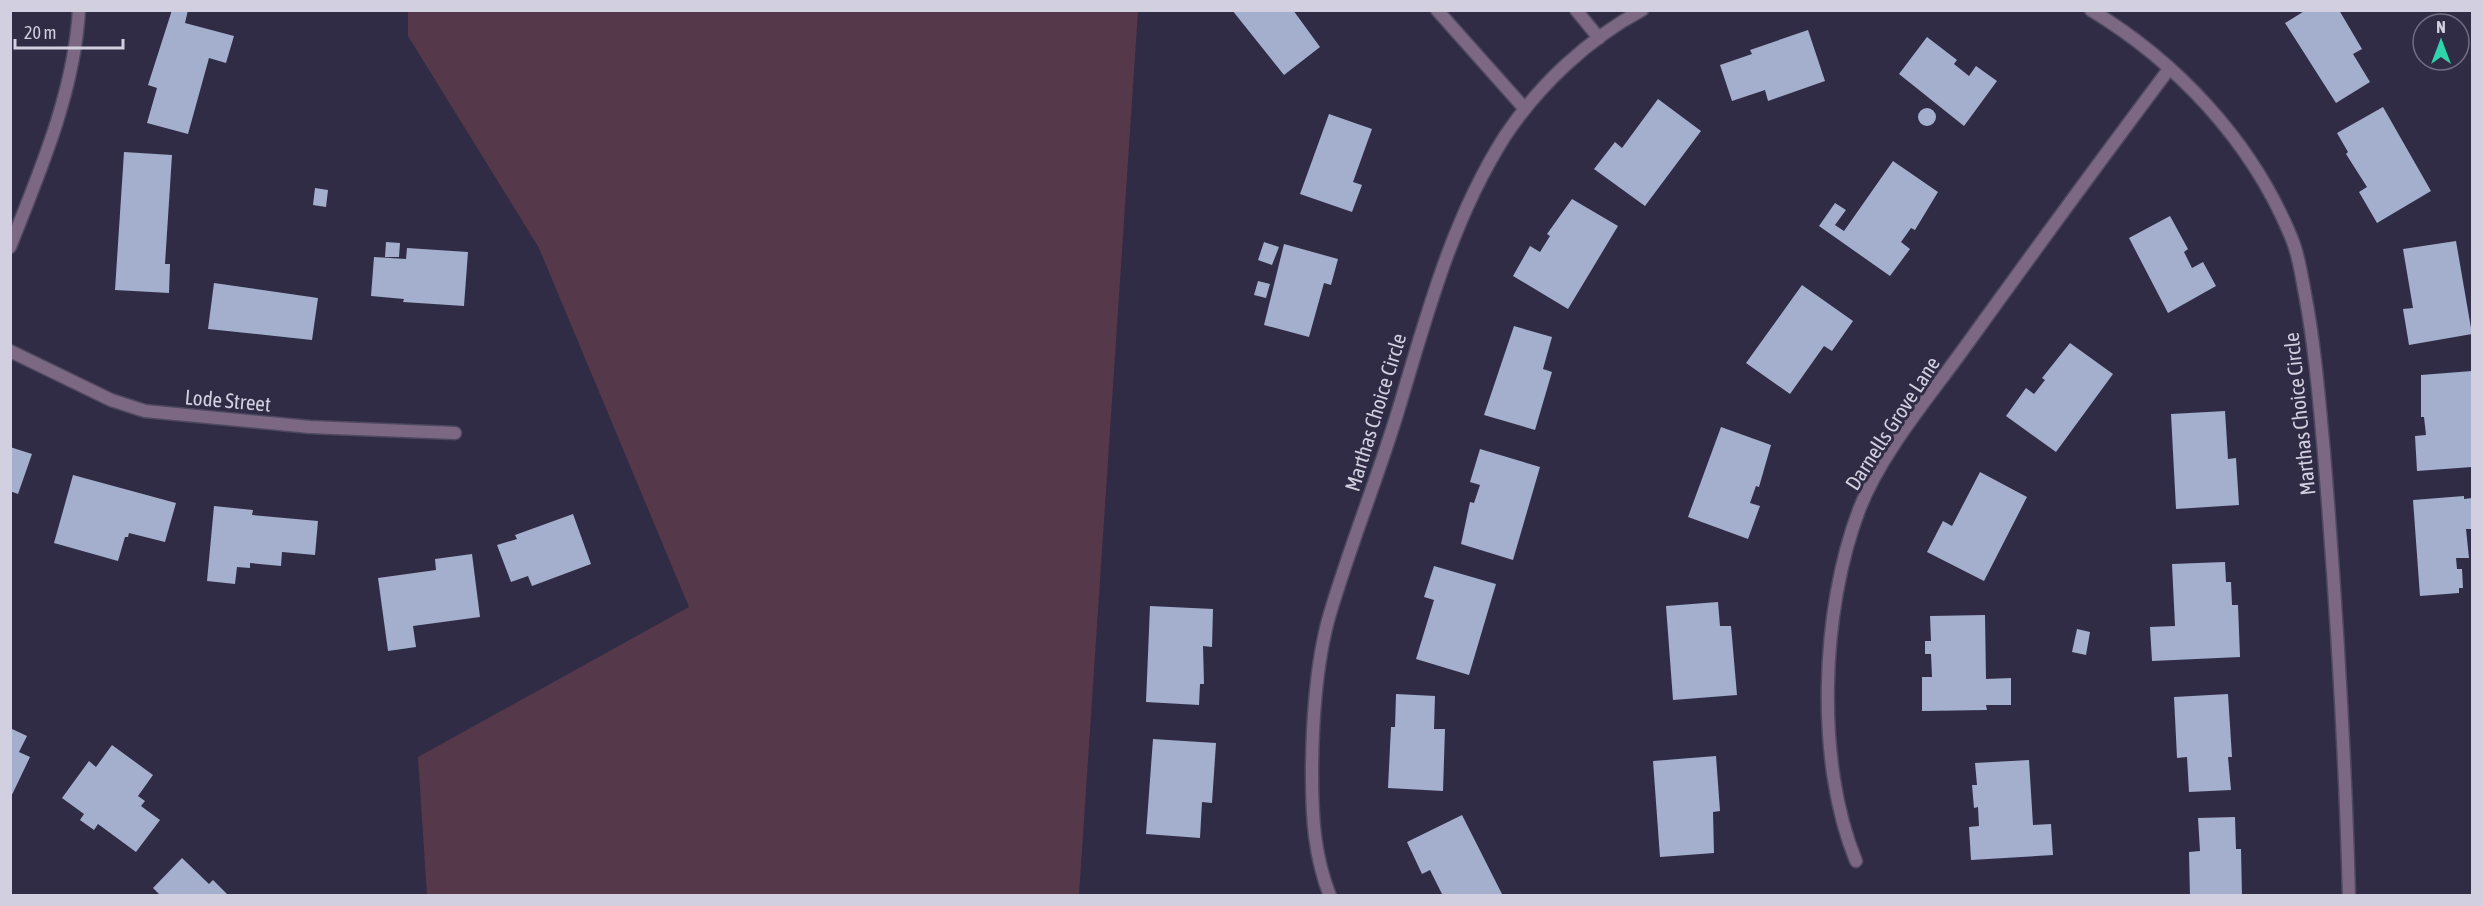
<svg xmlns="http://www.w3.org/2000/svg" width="2483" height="906" viewBox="0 0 2483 906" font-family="'Asap Condensed',sans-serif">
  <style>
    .green { fill: #55384a }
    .building { fill: #a3afcd }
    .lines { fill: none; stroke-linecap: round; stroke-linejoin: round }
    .lane-casing { stroke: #4e4961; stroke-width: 15 }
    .street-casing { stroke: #4e4961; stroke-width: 15 }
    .lane { stroke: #7d6883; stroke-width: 12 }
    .street { stroke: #7d6883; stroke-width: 12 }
    .labels { text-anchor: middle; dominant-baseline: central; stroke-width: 6; stroke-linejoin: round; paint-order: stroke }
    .street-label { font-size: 21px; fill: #d2cfe0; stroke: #312c45 }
  </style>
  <rect width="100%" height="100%" fill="#312c45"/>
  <!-- green -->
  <path class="green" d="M408 11H1138L1079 895H427L418 757 689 607 539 248 408 36Z"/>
  <!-- building -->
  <path class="building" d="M172 10H188L185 23 234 36 226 63 209 58 188 134 147 123 157 88 148 85Z
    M1232 10H1293L1320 47 1284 75Z
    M2306 10H2339L2362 49 2353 54 2370 82 2336 103 2285 23Z
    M1808 30 1825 81 1768 101 1765 90 1732 101 1720 65 1752 54 1750 50Z
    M1927 37 1957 60 1954 64 1969 76 1976 66 1997 81 1964 126 1899 74Z
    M1658 99 1701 131 1645 206 1594 169 1615 142 1622 148Z
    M2383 107 2431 191 2377 223 2359 192 2367 187 2346 154 2348 152 2337 133Z
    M1918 117a9 9 0 1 1 18 0a9 9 0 1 1-18 0Z
    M1329 114 1372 129 1353 182 1362 185 1352 212 1300 194Z
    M124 152 172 155 165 264H170L169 293 115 290Z
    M1893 161 1938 192 1915 230 1911 228 1901 242 1910 249 1890 276 1819 226 1835 203 1846 210 1835 225 1844 231Z
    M315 188 328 190 326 207 313 205Z
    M1572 199 1618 226 1568 309 1513 276 1530 246 1540 252 1550 236 1547 234Z
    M2170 216 2188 249 2184 252 2192 268 2203 262 2216 286 2168 313 2129 238Z
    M2456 241 2472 334 2409 345 2403 309 2413 308 2403 249Z
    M386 242 400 243 399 257H385Z
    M1264 242 1279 247 1272 265 1258 260Z
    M1284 244 1338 259 1331 285 1324 283 1309 337 1264 325Z
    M407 248 468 252 464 306 403 302 404 299 371 296 374 257 406 259Z
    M1258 281 1270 284 1266 298 1254 295Z
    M214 283 318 298 312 340 208 329Z
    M1802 285 1853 321 1832 351 1824 346 1790 394 1746 363Z
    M1514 326 1552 337 1543 369 1552 372 1535 430 1484 415Z
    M2070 343 2113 374 2056 452 2006 416 2026 388 2034 394 2045 380 2042 378Z
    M2472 371V467L2417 471 2415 436 2426 435 2424 417H2421V375Z
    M2225 411 2228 459 2236 458 2239 505 2176 509 2171 414Z
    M1721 427 1771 445 1759 487 1756 486 1750 503 1760 506 1748 539 1688 517Z
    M10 447 32 454 18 494 10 491Z
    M1480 449 1540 467 1513 560 1461 544 1470 502 1474 503 1480 485 1470 482Z
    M1980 472 2027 497 1984 581 1927 552 1943 521 1952 526Z
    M73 475 176 503 165 542 129 533 128 537H125L118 561 54 543Z
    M2464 496V499L2472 498V529H2466L2469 558H2456L2457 569H2462L2463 588H2459V593L2420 596 2413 500Z
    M214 506 253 510 252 515 318 521 315 555 282 552 281 566 250 563V568L237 567 235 584 207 581Z
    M573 514 591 564 532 586 528 576 511 582 497 545 517 539 515 535Z
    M472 554 480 617 413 626 416 647 388 651 378 578 436 570 435 559Z
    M2225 562 2226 582H2231L2232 605H2238L2240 657 2152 661 2150 627 2175 626 2172 564Z
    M1434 566 1496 584 1469 675 1416 659 1434 600 1424 597Z
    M1718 602 1720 626H1731L1737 695 1673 700 1666 606Z
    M1150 606 1213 609 1212 647 1203 646 1204 684H1200L1199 705 1146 702Z
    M1985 615 1986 679 2011 678V705H1986L1987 710 1922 711V677H1932L1931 654H1925V641H1931L1930 616Z
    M2077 629 2090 632 2086 655 2072 652Z
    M1396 694 1435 696 1434 729H1445L1443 791 1388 788 1391 727H1395Z
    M2228 694 2232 757H2228L2231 790 2189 792 2187 757 2177 758 2174 697Z
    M10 728 27 736 19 752 30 757 10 799Z
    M1153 739 1216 743 1212 803 1202 802 1200 838 1146 834Z
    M112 745 153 775 138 796 145 801 141 806 160 820 136 852 98 824 94 830 80 820 84 814 62 798 89 761 96 767Z
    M1716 756 1720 811 1713 812 1714 853 1660 857 1653 761Z
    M2029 760 2033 825 2051 824 2053 855 1971 860 1969 827 1979 826 1978 807 1974 808 1972 785H1977L1975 763Z
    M1462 815 1503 896H1443L1430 870 1422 874 1407 842Z
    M2235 817 2236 849H2241L2242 896H2190L2189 852 2200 851 2198 818Z
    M182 858 209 884 213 880 229 896H161L153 888Z"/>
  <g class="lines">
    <!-- lane casing -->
    <g class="lane-casing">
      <path id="lane" d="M1437 10 1525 109
        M1576 10 1599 38"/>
    </g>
    <!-- street casing -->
    <g class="street-casing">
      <path id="street" d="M2091 10C2177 62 2250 140 2289 232 2298 251 2301 273 2305 294 2315 347 2319 399 2324 453 2336 600 2345 748 2349 896
        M10 247C40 171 74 93 79 10
        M10 351 111 400 145 411 310 427 455 433
        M1856 861C1815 762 1821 610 1859 510 1881 453 1929 397 1965 347 2032 254 2100 161 2169 69
        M1330 896C1314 855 1312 817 1312 774 1312 726 1316 663 1329 617 1349 548 1377 480 1398 411 1427 315 1451 221 1505 136 1539 85 1588 39 1642 10"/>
    </g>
    <!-- lane -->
    <use href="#lane" class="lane"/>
    <!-- street -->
    <use href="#street" class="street"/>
  </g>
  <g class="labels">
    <!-- street labels -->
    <g class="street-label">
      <text transform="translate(228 400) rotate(5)">Lode Street</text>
      <text transform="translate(1375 412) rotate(-73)">Marthas Choice Circle</text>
      <text transform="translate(2299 414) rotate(-96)">Marthas Choice Circle</text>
      <text transform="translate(1892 423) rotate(-57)">Darnells Grove Lane</text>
    </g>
  </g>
  <!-- border -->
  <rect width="2483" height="906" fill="none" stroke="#d2cfe0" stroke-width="24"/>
  <!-- north arrow -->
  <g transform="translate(2441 42)"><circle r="28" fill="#312c45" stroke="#716d83" stroke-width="1.5"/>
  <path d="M0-4.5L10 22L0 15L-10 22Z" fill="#2fd4aa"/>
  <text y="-9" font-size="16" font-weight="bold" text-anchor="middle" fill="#d2cfe0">N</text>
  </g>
  <!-- scale -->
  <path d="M15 39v9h108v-9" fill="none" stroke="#d2cfe0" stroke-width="3"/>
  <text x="24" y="39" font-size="18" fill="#d2cfe0" stroke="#312c45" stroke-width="4.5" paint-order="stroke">20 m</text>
</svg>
